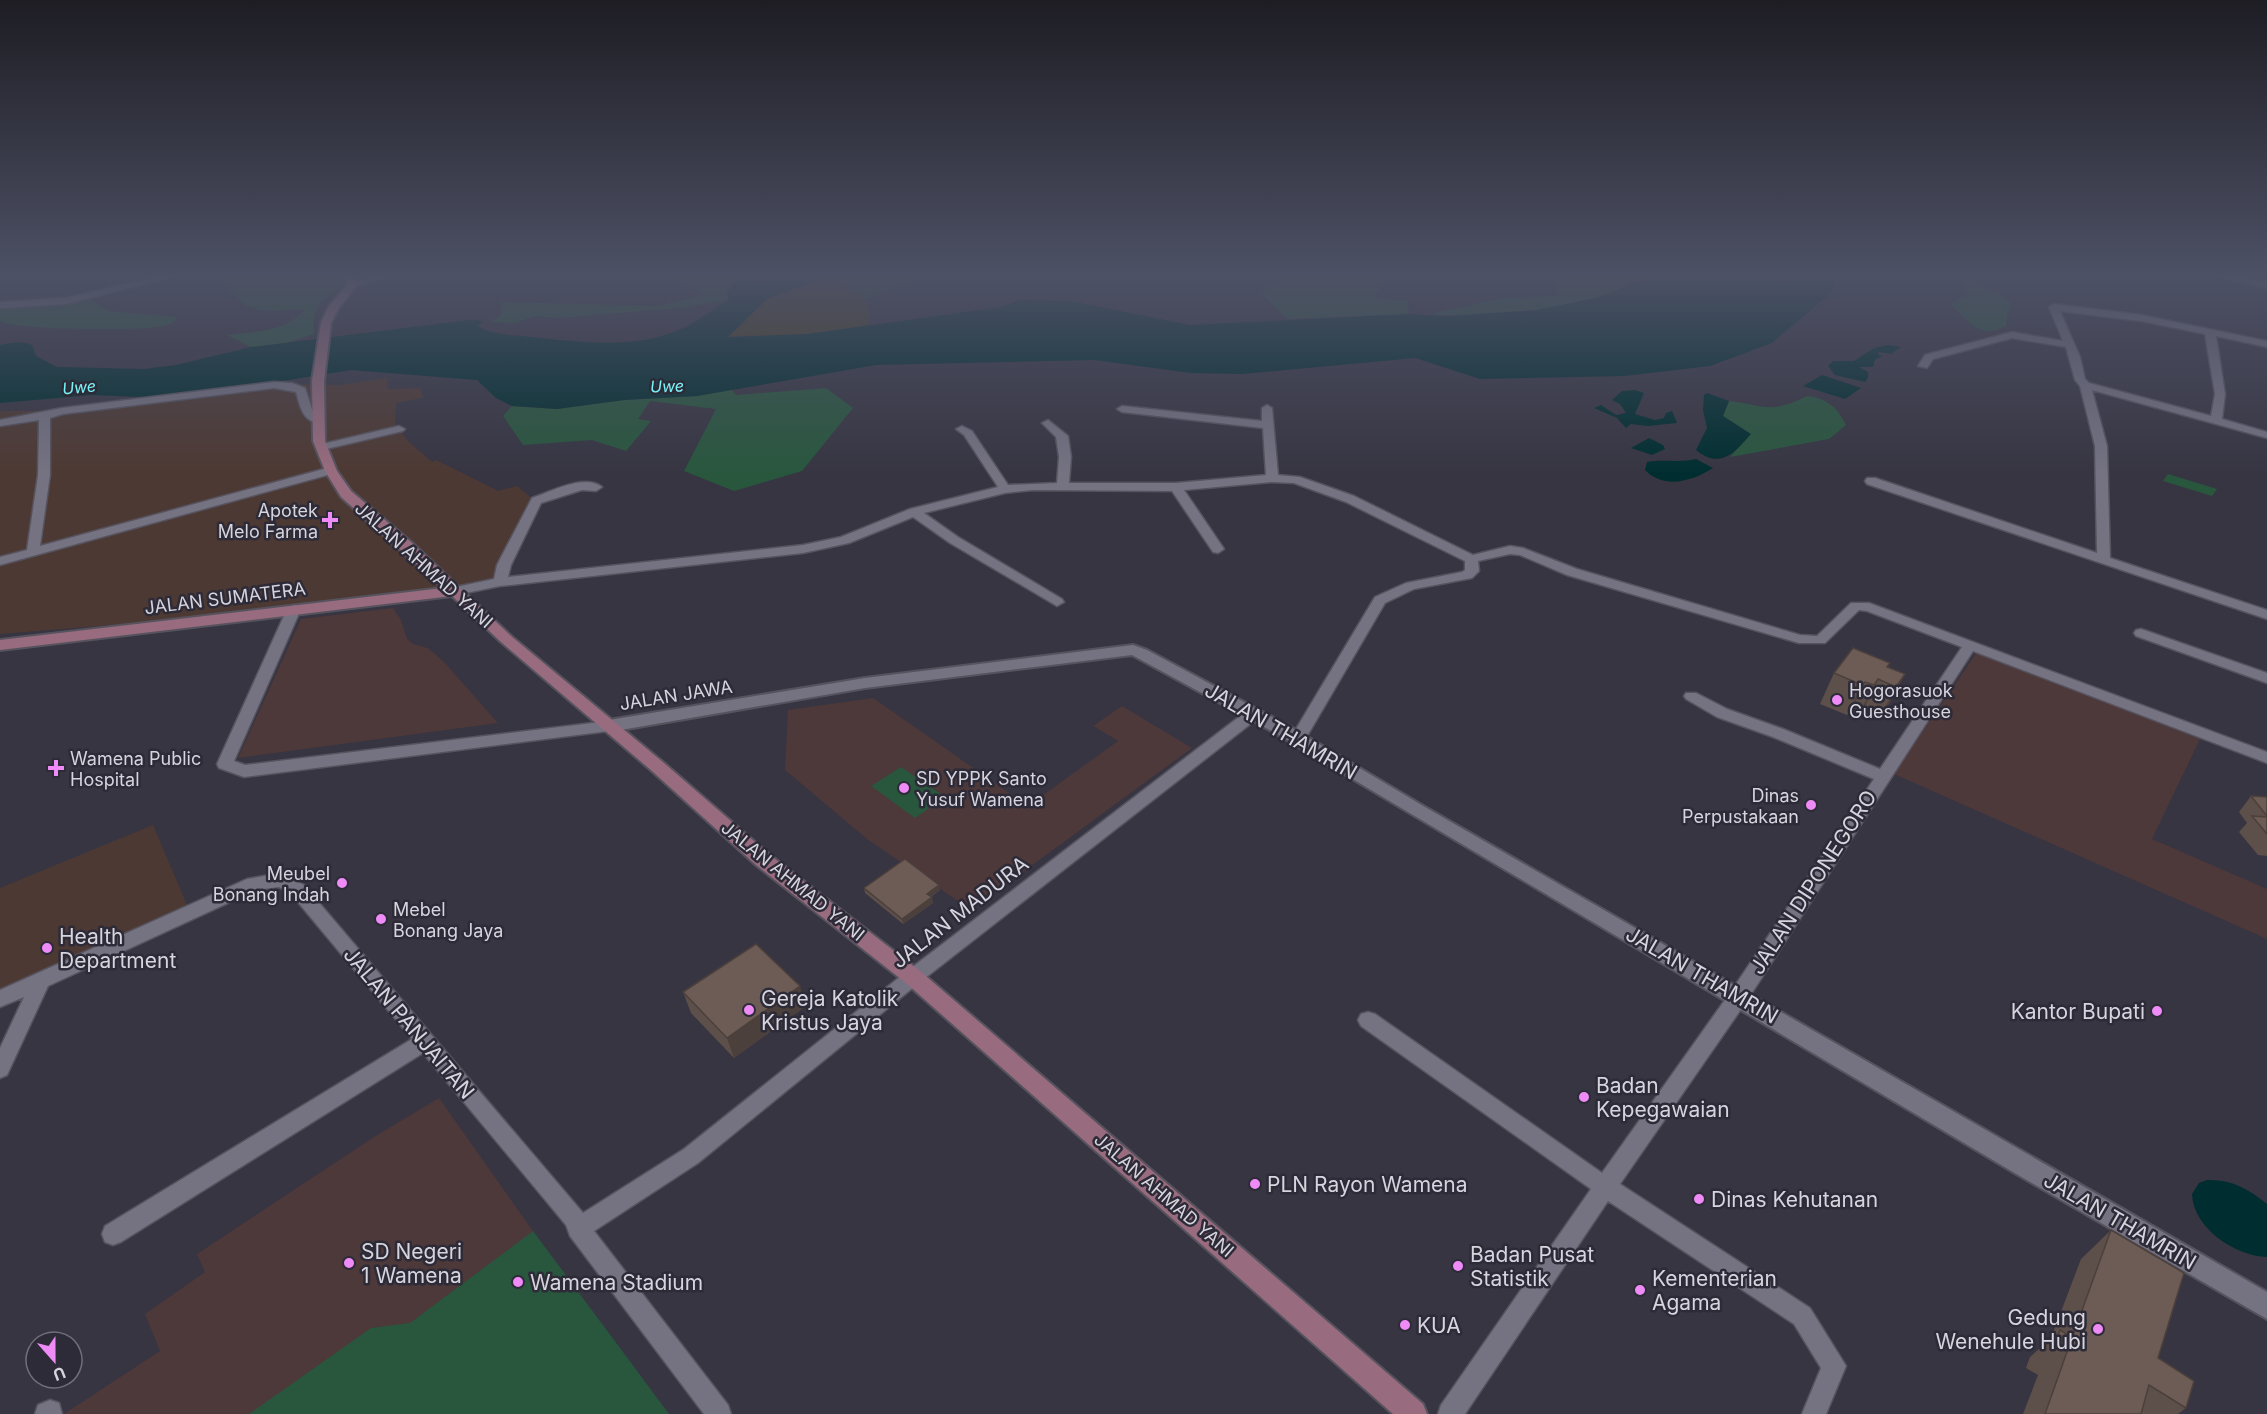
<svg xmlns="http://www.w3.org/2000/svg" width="2267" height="1414" viewBox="0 0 2267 1414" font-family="Inter,sans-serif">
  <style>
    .commercial { fill: #4d3933 }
    .education { fill: #4d383a }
    .green { fill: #29573e }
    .sand { fill: #473e1e }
    .water { fill: #002e30 }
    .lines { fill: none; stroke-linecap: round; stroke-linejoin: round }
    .minor-casing { stroke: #56535e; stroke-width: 3 }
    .tertiary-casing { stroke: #56535e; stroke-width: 4 }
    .secondary-casing { stroke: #56535e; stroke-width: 4 }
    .minor { fill: #757382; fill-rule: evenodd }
    .tertiary { fill: #757382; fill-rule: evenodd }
    .secondary { fill: #986c7e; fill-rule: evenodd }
    .wall { fill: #5d4f49 }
    .shaded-wall { fill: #4c403c }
    .building { fill: #6c5c55; stroke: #4c403c; stroke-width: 1.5 }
    .poi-dot { fill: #ef8bf6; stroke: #2d2b38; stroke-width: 2 }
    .labels { text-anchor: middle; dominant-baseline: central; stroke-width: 5; stroke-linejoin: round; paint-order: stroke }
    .far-water-label { font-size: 16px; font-style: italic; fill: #79f4f9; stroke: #2d2b38 }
    .poi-label { font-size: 18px; fill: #d6d4dd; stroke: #2d2b38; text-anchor: start }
    .street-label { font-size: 18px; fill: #d6d4dd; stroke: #2d2b38 }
    .near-street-label { font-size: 21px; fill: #d6d4dd; stroke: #2d2b38 }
    .near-poi-label { font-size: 21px; fill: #d6d4dd; stroke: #2d2b38; text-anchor: start }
  </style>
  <rect width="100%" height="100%" fill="#373542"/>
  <!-- commercial -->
  <path class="commercial" d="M387 378 388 389 420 388 423 398 396 403 395 424 409 442 432 462 436 460 498 491 517 486 534 500 494 583 248 614 0 634V411H52L287 384 339 385Z
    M153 825 187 905 0 991V888Z"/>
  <!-- education -->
  <path class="education" d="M393 608 401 620 407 639 413 644 428 648 444 662 498 723 238 758 301 619Z
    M1977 652 2200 739 2152 839 2267 889V939L1894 774Z
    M873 698 1028 806 1118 741 1093 726 1122 706 1192 748 971 910 867 839 785 770 788 710Z
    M439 1098 535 1234 404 1332 253 1414H64L160 1351 145 1314 205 1272 197 1254 374 1137Z"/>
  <!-- green -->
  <path class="green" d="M217 276H345L347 284C323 296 311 306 314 334L283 344 251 347 227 335C253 332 286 332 304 310L263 311 243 304Z
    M665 276H738L727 293 728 300 682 308 558 318 534 316 515 323 492 322 501 315 502 302 658 306 705 294Z
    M827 276H928L865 299 840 281Z
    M1282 276H1372L1387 279 1373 297 1408 301 1409 314 1287 319 1261 294Z
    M1556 276H1654C1634 283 1614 294 1594 299 1546 311 1478 319 1430 314L1502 298 1557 296Z
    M1958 276H1974C1981 291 2004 290 2012 306L2007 315 2006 326C1979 340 1969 321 1951 305L1957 299 1967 296Z
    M84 296 108 311 177 317 171 324C163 326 156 327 148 328 126 330 14 330 0 321V306Z
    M826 388 853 408 802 471 734 491 684 471 716 409 650 401 638 419 651 421 626 451 592 440 523 445 503 416 512 406 557 409 624 400 697 396 731 389 736 395Z
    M1807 396C1827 398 1838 408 1846 425L1829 439 1730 457 1750 434 1723 416 1729 401C1766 406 1771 414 1807 396Z
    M2168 474 2217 489 2212 496 2163 481Z
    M901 767 945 797 915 818 871 786Z
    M533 1231 669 1414H249L371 1328 410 1323Z"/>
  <!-- sand -->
  <path class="sand" d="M827 276C841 281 866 293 869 310 870 315 869 321 869 325L807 334 727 337 767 299Z"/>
  <!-- water -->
  <path class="water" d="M738 276H828L767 299 728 337 807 334 1001 307 1021 300 1071 301 1190 325 1409 314 1446 316 1536 310 1595 298 1654 276 1836 277 1831 293 1772 343 1710 366 1624 376 1480 379 1415 358 1242 374 1191 373 1094 360 876 365 697 396 624 400 557 409 512 406 496 398 477 380 351 370 238 388 142 397 92 395 0 403V345C12 343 21 340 32 345L36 356 57 367 144 369 176 365 251 347 469 320H479L482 322 478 326C490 335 516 335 532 337 580 342 635 350 681 329 698 322 713 309 728 300L727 293Z
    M1888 345 1901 347 1891 354 1879 352 1878 354 1882 356 1875 360 1873 367H1859L1868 372V378L1865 382 1835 375 1828 366 1833 361H1854L1874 348Z
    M1822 375 1861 388 1845 399 1803 386Z
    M1635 390 1644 393 1635 414 1655 420 1664 418 1666 413 1672 411 1677 423 1648 426 1631 424 1626 428 1617 418 1594 408 1601 405 1616 415 1626 413 1620 404 1612 400 1622 391Z
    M1707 393 1729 401 1723 416 1751 434C1735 452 1721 470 1696 450L1707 428 1703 410 1704 395Z
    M1649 438 1663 445 1665 449 1652 455 1631 448Z
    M1696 459 1713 468C1692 481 1665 490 1645 470L1647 462C1664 459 1679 463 1696 459Z
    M2207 1180C2231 1179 2249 1189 2267 1204V1257C2235 1256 2193 1228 2192 1194L2199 1183Z"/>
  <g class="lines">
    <!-- minor casing -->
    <g class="minor-casing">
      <path id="minor" d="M161 276H176L66 304 0 308V302L66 298Z
        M2214 276H2232L2267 282V288Z
        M2054 304 2141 315 2267 341V347L2216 336 2225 394 2222 419 2267 432V438L2092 390 2107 446 2110 558 2267 610V619L1867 484 1865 481 1867 478H1875L2097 553 2095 446 2080 386 2075 380 2066 347 2012 338 1933 359 1927 368 1918 366 1925 355 2012 332 2063 341 2049 307ZM2060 311 2141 321 2205 334 2215 394 2211 416 2089 383 2085 379 2080 357Z
        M274 382 292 383 305 388 313 412 321 418V422C303 424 300 406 296 392L274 388 63 414 50 418V475L40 546 331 467 337 471 335 473 0 565V557L27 550 38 475 39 420 0 426V420L62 408Z
        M1267 405 1272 408 1278 475 1300 477 1354 496 1473 555 1510 546 1523 548 1577 569 1800 635 1817 636 1851 603H1869L2267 752V763L1973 651 1746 1002 1620 1184 1810 1308 1846 1366 1826 1414H1802L1821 1368 1794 1324 1608 1201 1465 1414H1438L1441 1405 1591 1189 1361 1026 1358 1020 1361 1014 1368 1012 1375 1014 1602 1173 1732 990 1874 779 1773 737 1717 717 1686 699 1684 696 1686 693H1696L1727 709 1783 729 1880 769 1962 647 1867 611 1859 610 1825 643H1799L1567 575 1520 555 1510 554 1478 561 1479 571 1472 578 1414 589 1385 603 1303 743 1298 744 1290 739 1375 597 1406 583 1462 572 1465 570V561L1346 502 1294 483 1272 482 1184 490 1224 549 1218 553 1213 552 1172 491 1033 490 1005 493 924 513 958 537 1062 599 1064 602 1057 606 950 543 913 517 849 543 803 553 500 586 456 595 449 591 451 588 494 579 497 565 532 498C550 492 585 473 602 487L596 491 582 490 541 503 511 565 508 577 803 545 841 537 910 509 998 487 964 435 956 429 962 426 972 431 1008 485 1057 483 1059 457 1056 437 1042 423 1048 420 1068 436 1071 457 1069 483H1176L1266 475 1263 428 1122 412 1117 409 1122 406 1262 421V408Z
        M399 426 405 429 403 431 322 450 316 447 318 445Z
        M294 605 301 609 234 761 245 765 609 721 617 726 609 731 244 777 219 768 217 764 287 609Z
        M2141 629 2267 673V683L2136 636 2134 633 2136 630Z
        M1253 709 1258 710 1261 714 1258 718 920 982 698 1163 594 1231 728 1405 731 1414H704L570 1236 566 1225 423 1053 121 1242 113 1245 105 1242 102 1234 105 1226 412 1039 292 895 279 887 256 890 48 986 7 1075 0 1078V1048L24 997 0 1007V990L247 879 281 873 304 885 583 1213 684 1149 906 972 1248 710Z
        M50 1400 59 1403 62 1414H35L38 1405Z"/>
    </g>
    <!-- tertiary casing -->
    <g class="tertiary-casing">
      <path id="tertiary" d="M374 276H390L353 287 348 284Z
        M1133 645 1147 650 1289 726 1425 807 2267 1292V1319L2013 1172 1277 734 1132 655 865 688 609 732 603 730 601 726 603 722 609 720 865 678Z"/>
    </g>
    <!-- secondary casing -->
    <g class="secondary-casing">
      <path id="secondary" d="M346 276H356L358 284 338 309 331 323 324 381 325 441 337 471 351 491 411 542 511 636 664 763 770 855 920 971 1423 1404 1427 1414H1393L906 983 756 865 652 771 501 642 452 596 0 650V640L443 588 341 497 325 471 313 441 312 381 321 323 329 306 348 284Z"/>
    </g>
    <!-- minor -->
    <use href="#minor" class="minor"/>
    <!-- tertiary -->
    <use href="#tertiary" class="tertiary"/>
    <!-- secondary -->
    <use href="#secondary" class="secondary"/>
  </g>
  <!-- wall -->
  <path class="wall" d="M1890 663 1888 667 1905 674 1889 704 1880 717 1863 710 1858 716 1850 712 1847 715 1820 704 1834 673Z
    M2251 796 2267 797V856L2258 855 2239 832 2247 823 2239 812Z
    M864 888 940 890 931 897 933 903 903 924 865 893Z
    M683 992 806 1006 734 1058 691 1013Z
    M2111 1230 2158 1358 2186 1408 2178 1414H2023L2038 1375 2026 1368 2030 1357 2051 1338 2081 1259Z"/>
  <!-- shaded-wall -->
  <path class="shaded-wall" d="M1905 674 1889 704 1880 717 1896 687Z
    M1878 679 1863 710 1858 716 1874 685Z
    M1865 682 1850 712 1847 715 1862 685Z
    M939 885 940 890 928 899 927 894Z
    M932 897 933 903 903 924 902 919Z
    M800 986 806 1006 734 1058 727 1038Z"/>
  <!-- building -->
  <path class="building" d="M1853 648 1890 663 1887 667 1905 674 1896 687 1878 679 1874 685 1865 682 1862 685 1834 673Z
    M2251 796 2267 797V816Z
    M2252 816 2267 817V834Z
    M905 859 939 885 927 894 932 897 902 919 864 888Z
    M756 944 800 986 727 1038 683 992Z
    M2111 1230 2184 1273 2158 1358 2194 1381 2186 1408 2149 1385 2141 1414H2045L2068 1349 2056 1341 2060 1330 2072 1338Z"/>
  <!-- sky -->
  <linearGradient id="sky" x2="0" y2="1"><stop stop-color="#1e1d24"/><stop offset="0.58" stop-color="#4d5165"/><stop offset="1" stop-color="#4d5165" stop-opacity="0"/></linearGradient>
  <rect width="2267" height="474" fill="url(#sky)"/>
  <!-- markers -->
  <g class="poi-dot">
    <path d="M327 511h6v6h6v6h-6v6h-6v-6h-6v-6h6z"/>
    <circle cx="1837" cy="700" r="6"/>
    <path d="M53 759h6v6h6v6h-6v6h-6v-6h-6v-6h6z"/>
    <circle cx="904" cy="788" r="6"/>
    <circle cx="1811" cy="805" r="6"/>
    <circle cx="342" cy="883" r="6"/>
    <circle cx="381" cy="919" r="6"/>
    <circle cx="47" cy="948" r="6"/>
    <circle cx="749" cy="1010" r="6"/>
    <circle cx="2157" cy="1011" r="6"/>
    <circle cx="1584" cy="1097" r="6"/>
    <circle cx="1255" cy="1184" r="6"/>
    <circle cx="1699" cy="1199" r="6"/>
    <circle cx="349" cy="1263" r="6"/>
    <circle cx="1458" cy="1266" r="6"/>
    <circle cx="518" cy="1282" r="6"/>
    <circle cx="1640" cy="1290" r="6"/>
    <circle cx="1405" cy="1325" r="6"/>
    <circle cx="2098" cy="1329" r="6"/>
  </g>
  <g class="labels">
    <!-- far-water labels -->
    <g class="far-water-label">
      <text transform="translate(667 386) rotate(-2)">Uwe</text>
      <text transform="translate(79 387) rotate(-5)">Uwe</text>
    </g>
    <!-- poi labels -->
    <g class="poi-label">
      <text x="318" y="510" text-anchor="end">Apotek<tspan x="318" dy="21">Melo Farma</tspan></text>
      <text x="1849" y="690">Hogorasuok<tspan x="1849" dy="21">Guesthouse</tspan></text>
      <text x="70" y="758">Wamena Public<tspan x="70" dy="21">Hospital</tspan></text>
      <text x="916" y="778">SD YPPK Santo<tspan x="916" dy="21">Yusuf Wamena</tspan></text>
      <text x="1799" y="795" text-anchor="end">Dinas<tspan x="1799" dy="21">Perpustakaan</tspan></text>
      <text x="330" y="873" text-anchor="end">Meubel<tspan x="330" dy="21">Bonang Indah</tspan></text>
      <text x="393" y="909">Mebel<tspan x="393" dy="21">Bonang Jaya</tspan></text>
    </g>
    <!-- street labels -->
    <g class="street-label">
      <text transform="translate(424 565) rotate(42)">JALAN AHMAD YANI</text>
      <text transform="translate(225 598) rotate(-7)">JALAN SUMATERA</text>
      <text transform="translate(676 695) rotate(-9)">JALAN JAWA</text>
      <text transform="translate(793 881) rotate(39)">JALAN AHMAD YANI</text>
      <text transform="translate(1164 1195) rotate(41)">JALAN AHMAD YANI</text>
    </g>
    <!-- near-street labels -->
    <g class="near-street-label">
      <text transform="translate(1281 731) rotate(30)">JALAN THAMRIN</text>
      <text transform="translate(1813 882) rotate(-57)">JALAN DIPONEGORO</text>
      <text transform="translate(960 912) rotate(-38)">JALAN MADURA</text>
      <text transform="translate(1702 975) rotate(30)">JALAN THAMRIN</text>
      <text transform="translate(409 1023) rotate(50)">JALAN PANJAITAN</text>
      <text transform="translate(2120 1221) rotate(30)">JALAN THAMRIN</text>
    </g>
    <!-- near-poi labels -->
    <g class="near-poi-label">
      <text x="59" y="936">Health<tspan x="59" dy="24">Department</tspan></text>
      <text x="761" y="998">Gereja Katolik<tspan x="761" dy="24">Kristus Jaya</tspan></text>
      <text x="2145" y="1011" text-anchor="end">Kantor Bupati</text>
      <text x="1596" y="1085">Badan<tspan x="1596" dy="24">Kepegawaian</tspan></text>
      <text x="1267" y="1184">PLN Rayon Wamena</text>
      <text x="1711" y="1199">Dinas Kehutanan</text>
      <text x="361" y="1251">SD Negeri<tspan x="361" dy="24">1 Wamena</tspan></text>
      <text x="1470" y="1254">Badan Pusat<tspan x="1470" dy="24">Statistik</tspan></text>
      <text x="1652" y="1278">Kementerian<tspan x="1652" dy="24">Agama</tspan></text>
      <text x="530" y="1282">Wamena Stadium</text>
      <text x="2086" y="1317" text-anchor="end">Gedung<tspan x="2086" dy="24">Wenehule Hubi</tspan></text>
      <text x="1417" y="1325">KUA</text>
    </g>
  </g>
  <!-- north arrow -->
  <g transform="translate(54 1360) rotate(159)"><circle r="28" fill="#2d2b38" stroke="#716f7a" stroke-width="1.5"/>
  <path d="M0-4.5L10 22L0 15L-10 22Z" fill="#ef8bf6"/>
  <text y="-9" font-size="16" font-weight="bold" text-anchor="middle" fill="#d6d4dd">U</text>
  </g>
</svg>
